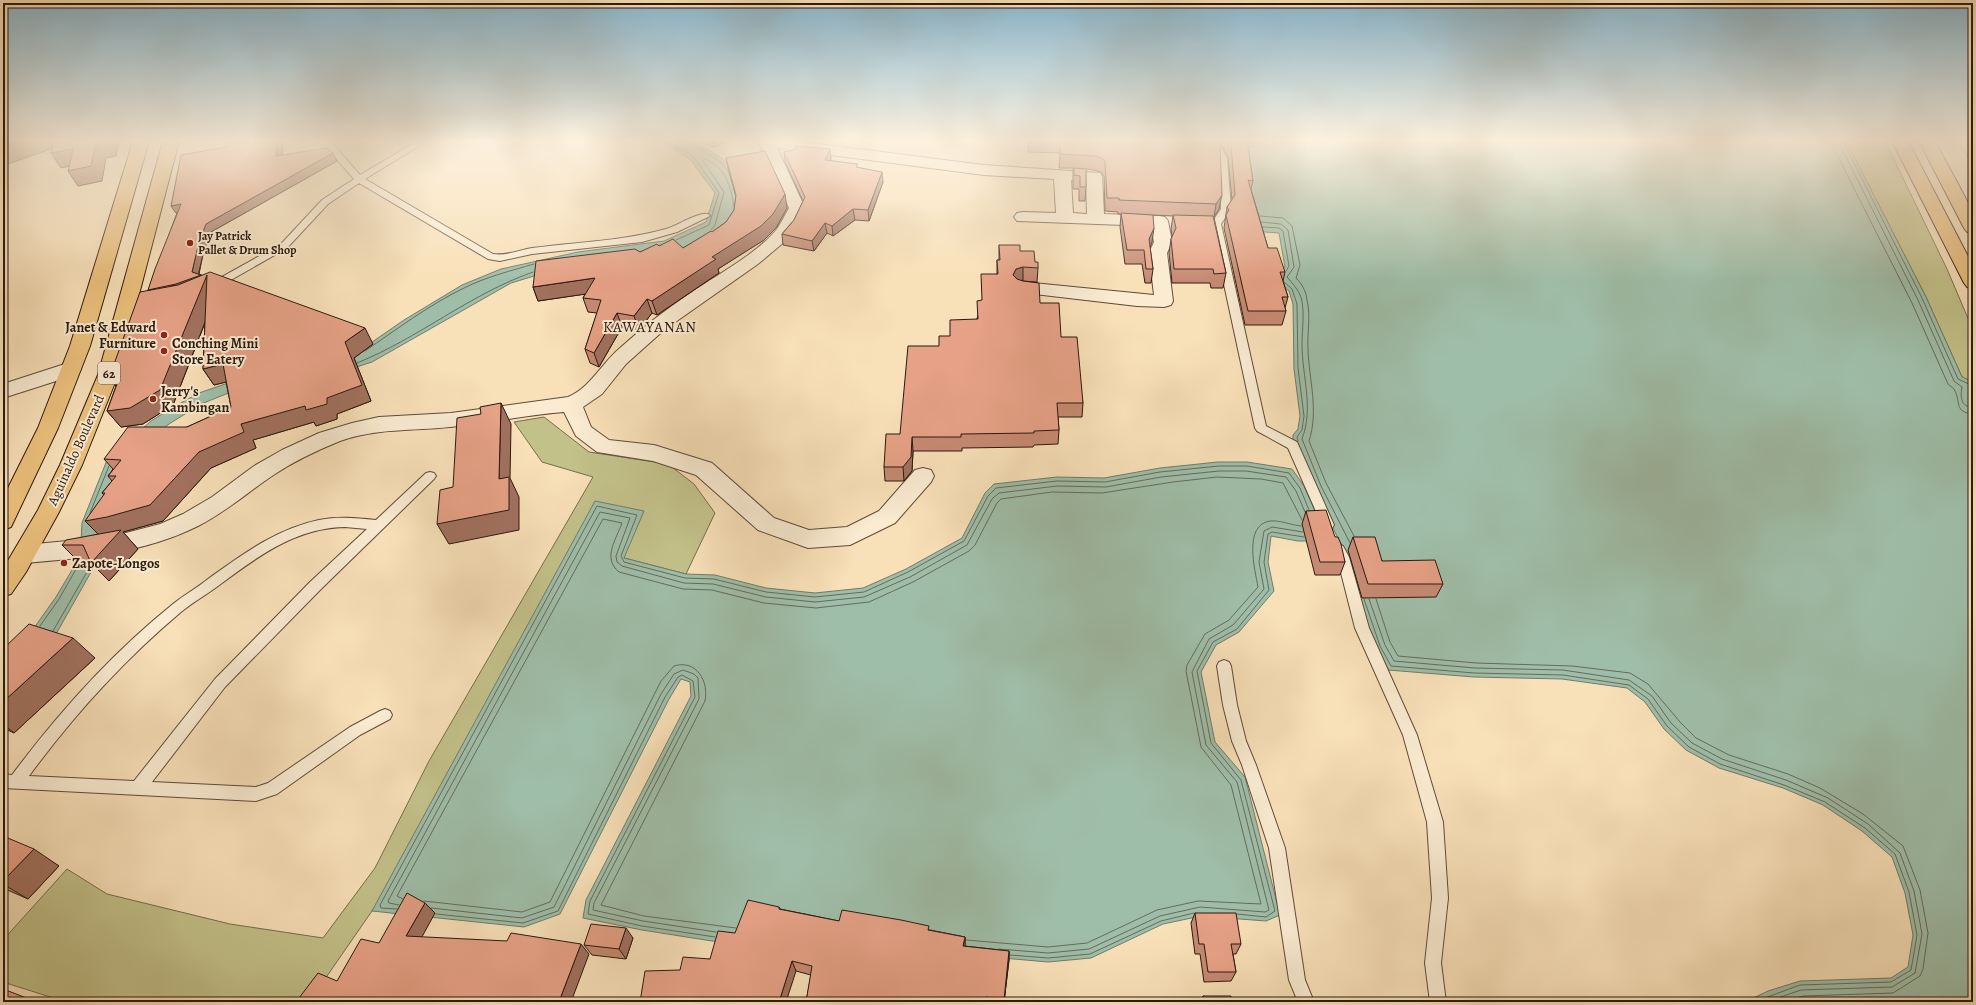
<svg xmlns="http://www.w3.org/2000/svg" width="1976" height="1005" viewBox="0 0 1976 1005" font-family="Alegreya,serif">
  <style>
    .green { fill: #c3c18a; stroke: #766d4c }
    .water { fill: #9fbea9; stroke: #707c6b }
    .lines { fill: none; stroke-linecap: round; stroke-linejoin: round }
    .shore { stroke: #646c5c; stroke-width: 1 }
    .lane-casing { stroke: #5e4b38; stroke-width: 2 }
    .street-casing { stroke: #5e4b38; stroke-width: 2 }
    .highway-casing { stroke: #2a190e; stroke-width: 2 }
    .lane { fill: #faebd1; fill-rule: evenodd }
    .street { fill: #faebd1; fill-rule: evenodd }
    .highway { fill: #ecc07c; fill-rule: evenodd }
    .wall { fill: #c68a73; stroke: #2a190e }
    .shaded-wall { fill: #a1715e; stroke: #2a190e }
    .building { fill: #e6a186; stroke: #2a190e }
    .poi-dot { fill: #8f2418; stroke: #faebd1; stroke-width: 1.5 }
    .labels { text-anchor: middle; dominant-baseline: central; stroke-width: 4; stroke-linejoin: round; paint-order: stroke }
    .far-poi-label { font-size: 12px; font-weight: bold; fill: #2a190e; stroke: #faebd1; text-anchor: start }
    .shield { fill: #faebd1; stroke: #685848; stroke-width: 1 }
    .shield-label { font-size: 13px; font-weight: bold; fill: #2a190e }
    .poi-label { font-size: 14px; font-weight: bold; fill: #2a190e; stroke: #faebd1; text-anchor: start }
    .street-label { font-size: 14px; fill: #2a190e; stroke: #faebd1 }
    .neighbourhood-label { font-size: 15px; letter-spacing: 1px; fill: #2a190e; stroke: #faebd1 }
  </style>
  <rect width="100%" height="100%" fill="#f8e0b8"/>
  <filter id="stains"><feTurbulence type="fractalNoise" baseFrequency=".005" numOctaves="4"/><feColorMatrix values="0 0 0 0 .2 0 0 0 0 .09 0 0 0 0 .02 0 0 0 .5 -.17"/></filter>
  <radialGradient id="worn" r=".72"><stop offset=".6" stop-color="#630" stop-opacity="0"/><stop offset="1" stop-color="#630" stop-opacity=".3"/></radialGradient>
  <!-- green -->
  <path class="green" d="M1846 141H1885L1947 269 1973 330V382L1962 377 1926 297Z
    M1957 141H1973V166Z
    M544 417 589 452 668 464 694 484 715 513 686 574 624 558 372 911 309 1002H66L3 982V940L67 869 107 894 230 924 323 938 375 868 429 761 593 477 542 462 514 422Z"/>
  <!-- water -->
  <path class="water" d="M661 141H694L724 160 737 177 742 194 725 241 579 270 534 276 511 283 372 362 341 372 281 382 226 394 201 404 169 424 151 438 112 501 100 540 95 565 51 643 24 642 56 597 75 565 81 542 82 523 107 460 151 421 170 409 199 393 231 382 365 347 404 320 462 285 501 269 578 252 664 241 706 222 715 193 690 159Z
    M1237 141H1846L1926 297 1962 377 1973 382V393L1969 394 1973 403V1002H1745L1768 991 1800 981 1891 978 1908 967 1913 935 1905 893 1892 857 1862 831 1823 805 1783 788 1719 768 1686 750 1664 729 1645 702 1627 688 1562 679 1474 677 1388 670 1376 648 1340 542 1313 489 1293 440V435L1298 429 1300 416 1294 369 1293 304 1289 291 1280 284 1277 269 1285 267 1279 233 1236 230 1231 184 1211 183 1203 148H1227Z
    M1218 462H1247L1292 469 1304 486 1328 541H1298L1271 536 1268 562 1274 591 1239 632 1216 645 1201 672 1215 742 1245 777 1280 915 1266 921 1201 916 1163 924 1091 958 1048 962 946 953 790 947 712 941 642 930 583 918 586 900 691 696 690 682 681 679 669 699 560 914 524 927 372 911 595 501 644 511 624 558 686 574 715 575 766 588 815 593 863 588 906 569 962 538 985 493 994 484 1057 477 1104 478 1160 468Z"/>
  <g class="lines">
    <!-- shore -->
    <path class="shore" d="M668 141 693 156 719 193 709 225 676 240
      M693 141 694 145 722 163 728 171
      M1832 141 1834 149 1912 303 1948 384C1950 386 1954 388 1955 391 1961 403 1954 412 1973 414
      M1838 141 1918 300 1954 381 1962 387C1960 397 1961 407 1973 408
      M1843 141 1922 298 1958 379 1973 386
      M1260 216 1283 218 1292 226 1300 265 1296 278C1302 284 1306 291 1307 300 1311 316 1307 333 1308 349 1309 381 1319 410 1309 441L1326 483 1354 536
      M1261 222 1281 224 1288 230 1294 267 1287 277C1292 283 1298 289 1301 297 1305 312 1302 329 1302 344 1302 377 1314 407 1302 439L1321 486 1350 543
      M1263 227 1279 228 1283 231 1289 266 1286 271
      M711 230 715 225 724 192 703 161 704 159C725 166 731 186 734 207
      M1284 282 1292 289 1297 304 1298 368 1304 416 1302 430 1297 437 1298 441
      M365 351C397 329 429 305 464 288 486 277 510 271 534 264
      M357 363C419 338 470 294 533 272
      M90 513 109 466
      M1364 599 1380 646 1391 666 1474 673 1563 675 1629 685 1648 699 1667 726 1689 747 1720 764 1784 785 1825 802 1865 828 1895 854 1909 892 1917 935 1911 970 1891 982 1800 985 1754 1002
      M1369 599 1385 645 1394 661 1475 668 1563 670 1629 680 1652 696 1671 723 1692 743 1722 759 1786 780 1828 798 1868 824 1900 853 1914 891 1922 934 1915 973 1892 987 1801 990 1766 1002
      M1376 599 1390 642 1398 656 1476 663 1572 666 1630 673 1648 684 1680 722 1696 738 1729 755 1788 774 1820 788 1863 814 1903 846 1920 890 1928 933 1923 969 1920 976 1893 993 1803 996 1784 1002
      M40 626 59 599 79 564
      M53 631 91 565
      M403 899 397 896 603 519 622 523C616 540 602 558 619 572L683 589 712 590 764 603 816 608 869 602 913 582 969 551 975 545 997 503 1001 499 1052 492 1102 493 1173 482 1217 477 1261 479 1283 483 1302 520
      M424 901 522 912 550 902 661 681 674 666C697 659 709 682 705 701L601 905 644 916 736 928
      M399 905 389 903 388 901 600 512 630 518 616 556 617 562 622 566 684 583 713 584 766 597 815 602 864 597 910 577 967 545 992 499 999 493 1057 486 1106 487 1161 477 1219 471H1246L1286 477 1296 491 1305 512
      M431 908 522 918 554 907 661 694 674 674 683 670 694 674 698 678 699 699 594 903 593 910 643 921 716 932
      M397 909 381 908 380 905 597 506 637 515 621 556 624 562 685 578 714 579 766 592 815 597 864 592 908 572 964 541 988 496 996 488 1057 481 1105 482 1160 472 1219 466H1247L1289 473 1300 488 1309 510
      M436 914 523 923 558 911 665 697 678 677 682 675 693 681 695 697 590 901 588 914 642 926 715 937
      M1237 914 1266 917 1275 911 1241 780 1211 743 1197 671 1213 642 1237 629 1269 590 1264 562 1268 534 1272 532 1304 537
      M966 940 1048 947 1087 943 1157 910 1198 901 1261 904 1231 785 1201 747 1186 671 1187 665 1205 634 1229 620 1258 587C1255 570 1243 525 1270 521 1280 520 1291 525 1301 526
      M999 949 1048 953 1089 949 1160 916 1200 907 1265 912 1269 910 1237 782 1206 745 1192 672 1209 639 1233 625 1264 589 1259 562 1264 531 1272 527 1303 532
      M1010 955 1048 958 1090 954 1161 921 1194 913"/>
    <!-- lane casing -->
    <g class="lane-casing">
      <path id="lane" d="M317 141H327L332 143 360 175 417 141H427L365 179 493 254C507 256 519 250 532 248 577 242 623 241 666 229 677 226 698 212 708 214L710 216 677 232 642 242 532 254 500 261 488 259 359 183 328 204 287 248 217 288H209L208 286 209 284 281 244 322 200 354 179 326 147Z
        M1210 141H1218L1227 158 1231 209 1221 224 1266 426 1297 442 1334 525 1332 528H1324L1322 525 1288 448 1257 431 1255 428 1211 224 1221 209 1219 158Z
        M430 472 434 473 436 476 434 479 320 590 225 687 152 782 256 787 268 783 350 727 380 711 385 709 390 711 392 715 390 719 360 735 277 794 256 801 3 788V774L12 775C59 712 112 653 173 604 184 595 197 588 208 579 243 554 276 529 319 520 338 516 357 518 376 520L426 473ZM345 527 367 529 310 582 215 679 134 781 29 776C73 716 124 660 181 612 193 602 206 595 218 586 257 557 295 528 345 527Z
        M1339 544 1343 546 1349 557 1369 628 1417 735 1443 822 1448 898 1441 963 1446 1002H1430L1425 963 1432 898 1427 822 1403 735 1355 628 1337 557 1333 549 1335 546Z
        M1224 660 1229 662 1231 666 1237 705 1246 741 1256 765 1285 848 1305 980 1314 1002H1298L1289 980 1269 848 1242 765 1232 741 1223 705 1217 666 1219 662Z"/>
    </g>
    <!-- street casing -->
    <g class="street-casing">
      <path id="street" d="M761 141H795L984 165 1100 173 1102 176 1104 214 1159 216 1165 217 1168 221 1172 242 1167 253 1173 301 1171 305 1164 307 1137 306 1017 292 1014 288 1017 284 1023 282 1154 295 1149 253 1154 242 1151 226 1017 221 1014 217 1017 213 1023 212 1056 213 1054 179 984 175 777 148 805 208 794 229 783 243 758 264 664 330 626 364 602 394 583 407 591 427 609 440 654 445 712 463 774 518 809 530 847 527 879 511 915 470 923 468 931 470 934 476 931 482 895 523 850 545 808 548 758 530 696 475 653 461 597 452 576 436 564 412C526 415 489 423 450 427 413 431 377 428 340 441 318 450 296 460 275 474 249 491 226 512 198 526 144 553 84 558 25 563L17 560 14 554 17 548 25 545 99 538 122 534 160 524 183 514 212 497 254 466 282 450 319 433 352 423 379 417 451 413 568 397C591 387 601 364 620 348 642 328 665 310 689 294 715 276 758 253 777 229 781 223 785 215 789 208L759 143ZM1071 180 1086 181 1087 214 1073 213Z
        M71 362 78 364 81 369 78 374 3 398V384Z"/>
    </g>
    <!-- highway casing -->
    <g class="highway-casing">
      <path id="highway" d="M133 141H149L90 346 58 428 11 527 3 530V498L38 428 70 346Z
        M163 141H179L118 375 82 465 59 512 26 572 11 594 3 596V569L38 510 60 465 98 375Z
        M1892 141H1908L1973 266V289L1967 287 1964 283Z
        M1919 141H1935L1973 212V233L1967 232 1964 228Z"/>
    </g>
    <!-- lane -->
    <use href="#lane" class="lane"/>
    <!-- street -->
    <use href="#street" class="street"/>
    <!-- highway -->
    <use href="#highway" class="highway"/>
  </g>
  <!-- wall -->
  <path class="wall" d="M698 141H728L714 147Z
    M1028 141H1218L1219 209 1214 217 1226 273 1223 288H1211L1210 283H1172L1169 253 1171 239 1172 236 1171 229 1173 216 1153 215 1152 242 1150 247 1153 269 1151 283H1145L1142 264H1125L1120 227 1121 214H1118V212L1105 211 1104 176 1101 172 1094 170 1086 169V187L1085 201H1079V189H1073V168H1059L1060 153 1028 152Z
    M1220 141H1255L1254 146H1248L1253 181 1251 189 1268 248 1285 272 1283 281 1288 297 1285 308 1286 311 1282 325H1245L1224 228 1227 207 1232 200 1228 158Z
    M283 146 282 155 337 161 211 232 204 250 199 274 373 344 354 358 371 401 337 414V419L316 426 314 422 253 440 256 448 211 468 163 521 123 532 138 549 109 581 92 564H81L62 545 98 534 104 495 102 493 112 481 108 476 113 469 104 459 187 427 231 407 226 382 214 385 203 369 205 323 173 405 143 424 121 427 107 411 116 386 149 290 177 213H176Z
    M830 149 831 159 830 160 858 168 883 182 869 221 855 220 833 236 827 233 814 251 783 245 782 234 794 220 803 201 785 162 784 152Z
    M726 158 787 208 776 228 764 240 718 269 719 273 657 315 652 313 639 330 622 327 599 367 590 363 585 349 597 313 588 312 583 298 585 294 538 301 533 287 659 246 683 248 712 232 726 222 734 210 736 197 729 172Z
    M999 245 1020 251 1035 262 1038 268 1037 282 1022 281 1040 303 1061 337 1083 403 1082 417H1058L1059 430 1058 444 1034 445 1033 447 962 448V451H913L912 471 904 481H885L884 467 900 434 939 346 950 336 977 319 982 300 997 274V260H999Z
    M1306 511 1335 537 1345 562 1340 575H1315L1302 524Z
    M1353 537 1382 561 1443 584 1436 597 1362 598 1348 550Z
    M3 649 95 658 14 733 3 728Z
    M3 836 59 866 28 899 3 888Z
    M779 907 780 909 839 921 930 930 965 937V946L1009 951V960L1004 1002H806L811 975 796 971 680 970 710 959 735 933Z
    M1195 913 1241 944 1236 954H1233L1236 972 1231 981 1204 982 1200 954H1195L1191 923Z
    M633 938 626 959 592 955 584 945Z
    M1203 996 1232 1002H1201Z"/>
  <!-- shaded-wall -->
  <path class="shaded-wall" d="M21 141H63L65 144 8 164 3 157V147Z
    M107 141H118L116 156 106 158 102 181 78 186 68 171 96 144Z
    M278 141H280L283 146 281 164 276 156Z
    M712 141H728L714 147Z
    M73 149 83 163 61 168 51 153Z
    M830 149 831 159 826 170 825 160Z
    M333 153 337 161 211 232 204 250 198 276 201 275 205 280 207 275 217 291 173 405 143 424 121 427 107 411 154 298 192 272 199 242 206 224Z
    M882 172 883 182 869 221 868 210Z
    M785 194 787 208 776 228 764 240 718 269 719 273 657 315 652 301 712 257Z
    M1222 195 1219 209 1214 217 1216 204Z
    M181 204 186 212 176 213 171 206Z
    M853 209 855 220 833 236 832 226Z
    M825 223 827 233 814 251 812 241Z
    M1154 228 1152 242 1148 253 1149 239Z
    M1023 267V281L1016 283 1013 275 1016 269Z
    M595 278 600 292 538 301 533 287Z
    M647 299 652 313 639 330 634 316Z
    M617 313 622 327 599 367 594 353Z
    M365 328 373 344 354 358 371 401 337 414V419L316 426 314 422 253 440 256 448 211 468 163 521 123 532 138 549 109 581 91 563 100 536 85 521 199 452 241 424 327 398 345 342Z
    M223 364 234 380 214 385 203 369Z
    M120 376 122 393 109 378Z
    M501 403 511 424 510 478 519 497V530L449 544 437 524 499 479Z
    M912 437 913 451 912 471 904 481 903 467Z
    M73 638 95 658 14 733 3 724V702Z
    M34 849 59 866 28 899 3 884V881Z
    M425 903 435 913 417 946 406 936Z
    M626 928 633 938 626 959 619 949Z
    M965 937V947L963 946Z
    M581 944 589 954 571 1002 560 999Z
    M1009 951V960L1004 1002Z
    M792 961 796 971 786 1002H779Z
    M24 997 35 1002H19Z"/>
  <!-- building -->
  <path class="building" d="M3 141H21L3 147Z
    M53 141H107V142L96 144 91 166 68 171 73 149 51 153Z
    M229 141H278L276 156 327 148 333 153 206 224 199 242 192 272 201 275 176 284 148 290 155 269 181 204 171 206 181 155 227 147Z
    M1060 141H1218L1220 145 1222 195 1216 204 1119 200V198H1107L1105 162 1102 158 1095 156 1060 154Z
    M1229 141H1247L1253 181 1248 180 1268 248H1277L1285 272H1280L1288 297H1282L1286 311H1248L1226 215 1229 210 1227 207 1235 195 1231 144Z
    M796 146 830 149 825 160 858 164 856 167 882 172 868 210 853 209 832 226 825 223 812 241 782 234 794 220 805 197 784 152 794 150Z
    M765 151 785 194 773 214 761 226 712 257 716 259 652 301 647 299 634 316 617 313 594 353 585 349 601 300 583 298 595 278 533 287 536 261 635 249 640 252 657 244 659 246 673 239 683 248 711 231 712 232 726 222 734 210 736 195 726 158Z
    M1074 168 1086 169V187H1080V176L1074 175Z
    M1121 213 1153 215 1154 228 1149 239 1153 269H1146L1144 250H1127Z
    M1173 215 1213 216 1226 273 1214 274 1213 269H1174L1171 239 1176 228Z
    M999 245H1020V251H1034L1035 262H1038V268L1023 267 1016 269 1013 275 1017 279 1023 281 1039 283 1040 303H1059L1061 337H1077L1083 403H1057L1059 430 1034 431V433L961 434V437H912L911 457 903 467H884L886 434H900L908 346H939V336H950V320L978 319 977 301 982 300 981 274H998L997 260H1000Z
    M210 272 365 328 345 342 362 385 327 398V404L306 410 305 406 241 424 244 432 199 452 150 505 107 517 85 521 105 493H102L116 476H108L121 460 104 459 128 427H187L231 407 223 364 203 369 207 275 160 390 130 408 107 411 120 376 109 378 140 292 178 285Z
    M501 403 499 479 509 477V510L437 524 440 490 453 487 457 418 481 414 480 407Z
    M1326 510 1335 537H1338L1341 544 1345 562H1320L1306 511Z
    M121 530 91 563 83 545H62L66 540Z
    M1353 537H1375L1382 561 1435 560 1443 584H1368Z
    M29 624 73 638 3 702V649Z
    M3 836 34 849 3 881Z
    M407 893 425 903 406 936 507 941 511 933 581 944 560 999 581 1002H296L318 973 337 981 361 939 379 943Z
    M748 900 779 907V909L839 921 842 910 901 920 929 926 928 930 965 937 963 946 1009 951 1004 1000 986 997 985 1002H806L812 966 792 961 779 1002H640L645 971 680 970 683 957 710 959 718 931 735 933Z
    M1195 913H1236L1241 944H1231L1236 972H1208L1204 944H1199Z
    M591 924 626 928 619 949 584 945Z
    M3 989 24 997 19 1002H3Z
    M1203 996H1231L1232 1002H1204Z"/>
  <!-- sky -->
  <linearGradient id="sky" x2="0" y2="1"><stop stop-color="#8bb8cf"/><stop offset="0.5" stop-color="#fcf1df"/><stop offset="1" stop-color="#fcf1df" stop-opacity="0"/></linearGradient>
  <rect width="1976" height="281" fill="url(#sky)"/>
  <!-- markers -->
  <g class="poi-dot">
    <circle cx="190" cy="243" r="4"/>
    <circle cx="164" cy="335" r="4"/>
    <circle cx="164" cy="351" r="4"/>
    <circle cx="153" cy="399" r="4"/>
    <circle cx="64" cy="563" r="4"/>
  </g>
  <g class="labels">
    <!-- far-poi labels -->
    <g class="far-poi-label">
      <text x="198" y="236">Jay Patrick<tspan x="198" dy="14">Pallet &amp; Drum Shop</tspan></text>
    </g>
    <!-- shield labels -->
    <rect class="shield" x="98" y="362" width="22" height="22" rx="3"/>
    <g class="shield-label">
      <text x="109" y="373">62</text>
    </g>
    <!-- poi labels -->
    <g class="poi-label">
      <text x="156" y="327" text-anchor="end">Janet &amp; Edward<tspan x="156" dy="16">Furniture</tspan></text>
      <text x="172" y="343">Conching Mini<tspan x="172" dy="16">Store Eatery</tspan></text>
      <text x="161" y="391">Jerry's<tspan x="161" dy="16">Kambingan</tspan></text>
      <text x="72" y="563">Zapote-Longos</text>
    </g>
    <!-- street labels -->
    <g class="street-label">
      <text transform="translate(76 450) rotate(-66)">Aguinaldo Boulevard</text>
    </g>
    <!-- neighbourhood labels -->
    <g class="neighbourhood-label">
      <text x="650" y="327">KAWAYANAN</text>
    </g>
  </g>
  <!-- margin -->
  <rect width="1976" height="1005" fill="none" stroke="#f8e0b8" stroke-width="16"/>
  <rect x="4" y="4" width="1968" height="997" fill="none" stroke="#2a190e" stroke-width="2"/>
  <rect x="8" y="8" width="1960" height="989" fill="none" stroke="#2a190e"/>
  <rect width="100%" height="100%" filter="url(#stains)"/>
  <rect width="100%" height="100%" fill="url(#worn)"/>
</svg>
